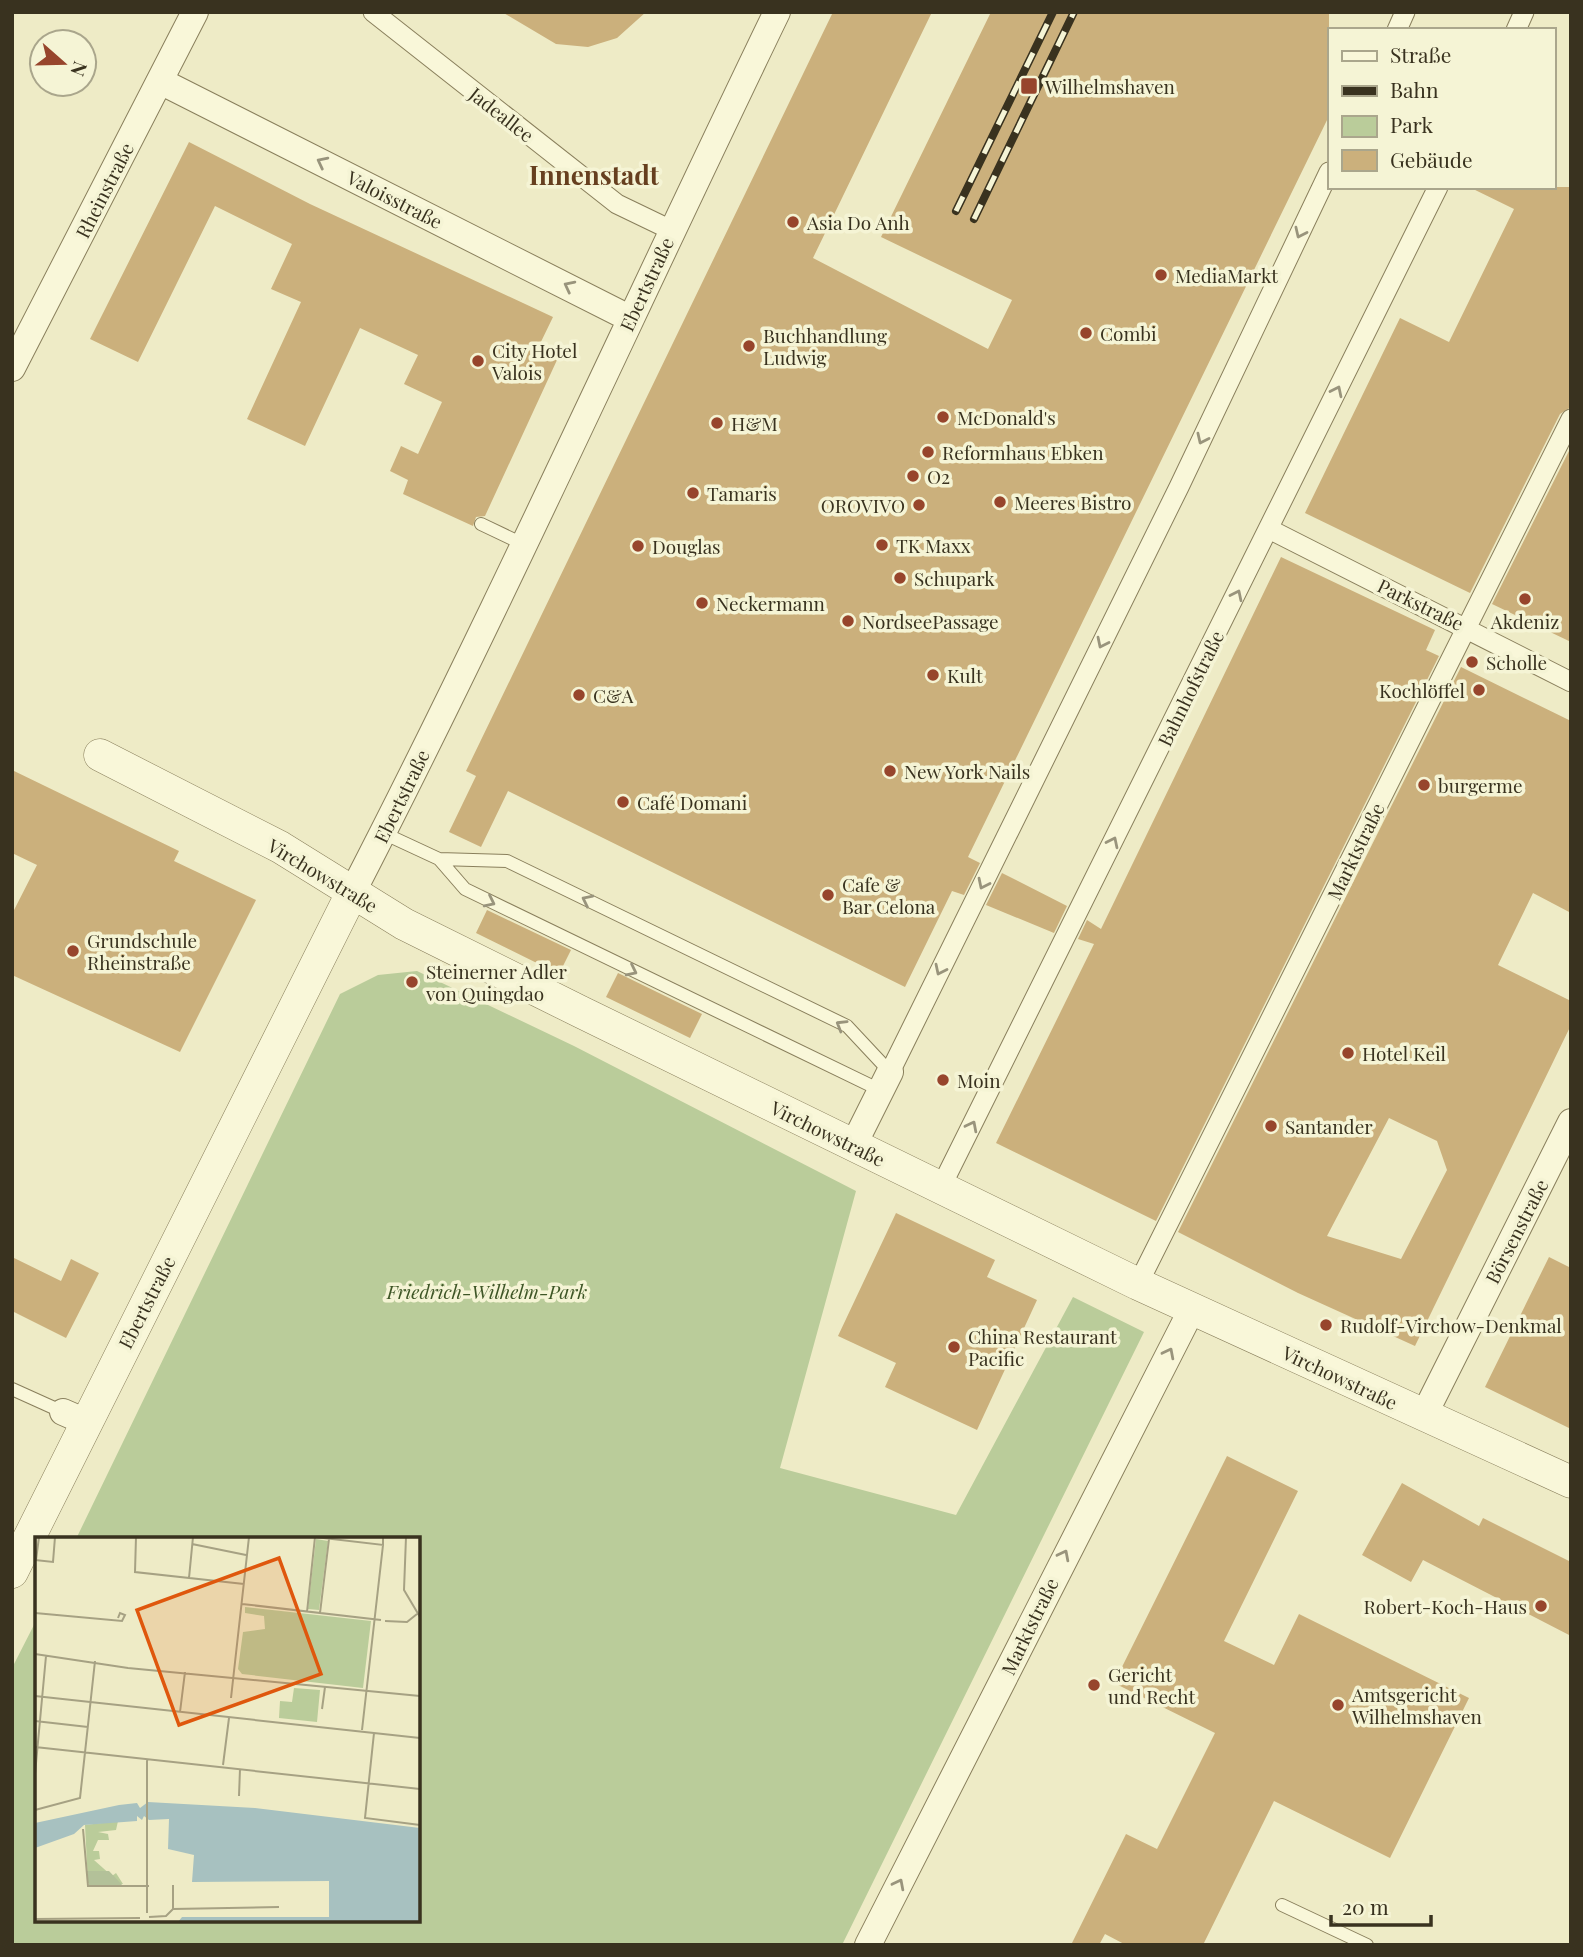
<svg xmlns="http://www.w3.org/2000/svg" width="1583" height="1957" viewBox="0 0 1583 1957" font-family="'Playfair Display',serif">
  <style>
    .green { fill: #bacc9a }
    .building { fill: #cbb07c; fill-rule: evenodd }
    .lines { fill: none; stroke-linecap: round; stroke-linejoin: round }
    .service-casing { stroke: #897f5c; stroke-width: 14 }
    .pedestrian-casing { stroke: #897f5c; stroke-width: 21 }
    .minor-casing { stroke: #897f5c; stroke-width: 28 }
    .tertiary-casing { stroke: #897f5c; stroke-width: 33 }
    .service { stroke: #f9f7d9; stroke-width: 12 }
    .pedestrian { stroke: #f9f7d9; stroke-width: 19 }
    .minor { stroke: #f9f7d9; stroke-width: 26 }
    .tertiary { stroke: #f9f7d9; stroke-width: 32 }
    .rail-casing { stroke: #39321f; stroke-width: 8 }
    .rail { stroke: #f5f4d5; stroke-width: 5; stroke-dasharray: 16; stroke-linecap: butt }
    .oneway { stroke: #99947c }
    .poi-dot { fill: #97452c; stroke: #f5f4d5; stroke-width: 2.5 }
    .labels { text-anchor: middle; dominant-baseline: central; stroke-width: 7; stroke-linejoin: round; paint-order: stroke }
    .poi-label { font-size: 19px; fill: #39321f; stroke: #f5f4d5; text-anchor: start }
    .street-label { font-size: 19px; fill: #39321f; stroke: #f5f4d5 }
    .park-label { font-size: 19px; font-style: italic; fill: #3e5626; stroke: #f5f4d5 }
    .district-label { font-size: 26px; font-weight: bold; fill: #663f1f; stroke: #f5f4d5 }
    .inset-road { fill: none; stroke: #a6a183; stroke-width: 2 }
    .view { fill: #df570d; fill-opacity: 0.15; stroke: #df570d; stroke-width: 3.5 }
    .inset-edge { fill: none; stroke: #39321f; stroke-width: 3.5 }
  </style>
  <rect width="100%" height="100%" fill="#eeebc6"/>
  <!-- green -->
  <path class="green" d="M417 971 574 1046 856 1191 780 1468 956 1515 1073 1297 1144 1332 842 1945H12V1668L37 1619V1920H418V1539H76L340 994 378 975Z"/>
  <!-- building -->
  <path class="building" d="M502 12H646L617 38 588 47 556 44Z
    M833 12H932L813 258 988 349 1012 300 881 237 991 12H1329V116L968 857 980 863 964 895 952 891 905 987 508 791 481 847 449 832 476 776 466 771Z
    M189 142 310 204 553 317 537 350 557 360 485 516 476 517 473 526 403 494 408 480 390 471 401 446 418 454 442 402 404 384 418 355 360 328 305 446 247 419 301 302 271 289 292 244 215 206 138 362 90 339Z
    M1469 187H1571V407L1560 414 1470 593 1305 513 1400 318 1449 342 1514 209Z
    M1571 447V642L1492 604Z
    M1281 557 1435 630 1426 650 1439 656 1156 1221 996 1143 1094 944 1078 939 1087 920 1101 929Z
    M1461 667 1571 721V913L1533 893 1498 965 1571 1001V1025L1415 1346 1298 1293 1178 1232ZM1389 1118 1437 1141 1447 1170 1401 1259 1327 1236Z
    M12 770 179 851 174 861 256 900 180 1052 12 975V914L37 865 12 853Z
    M1002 873 1067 906 1054 933 986 905Z
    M487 910 571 950 559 974 476 933Z
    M618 973 702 1014 690 1038 606 997Z
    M896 1213 995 1260 987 1277 1037 1300 977 1430 885 1387 896 1363 838 1336Z
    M12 1257 61 1281 71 1259 99 1273 66 1338 12 1311Z
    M1549 1257 1571 1268V1429L1485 1387Z
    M1227 1456 1298 1491 1224 1641 1274 1665 1299 1614 1469 1698 1390 1858 1274 1801 1203 1945H1126L1105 1934 1099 1945H1071L1126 1834 1157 1849 1215 1733 1114 1683Z
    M1402 1483 1479 1526 1483 1518 1571 1562V1636L1423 1560 1411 1582 1362 1555Z"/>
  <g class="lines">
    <!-- service casing -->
    <g class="service-casing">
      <path id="service" d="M481 524 525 545
        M383 833 439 859 507 861 847 1026 890 1072
        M439 859 465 889 880 1090
        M12 1389 63 1412
        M1282 1905 1367 1945"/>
    </g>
    <!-- pedestrian casing -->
    <g class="pedestrian-casing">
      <path id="pedestrian" d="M373 12 617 204 671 230
        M1397 30 1405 12
        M1516 30 1524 12
        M1269 529 1571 682
        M890 1072 1179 487 1329 172
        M941 1187 1438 187
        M1138 1284 1571 419"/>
    </g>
    <!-- minor casing -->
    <g class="minor-casing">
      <path id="minor" d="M160 81 629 318
        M12 368 195 12
        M353 891C502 602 635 305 777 12
        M853 1146 890 1072
        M63 1412 86 1422
        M1424 1415 1571 1122
        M868 1945 1192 1309"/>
    </g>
    <!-- tertiary casing -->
    <g class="tertiary-casing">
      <path id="tertiary" d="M100 755 280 847 404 924 581 1012 1138 1284 1571 1482
        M12 1572 353 891"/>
    </g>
    <!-- service -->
    <use href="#service" class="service"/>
    <!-- pedestrian -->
    <use href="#pedestrian" class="pedestrian"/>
    <!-- minor -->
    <use href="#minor" class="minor"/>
    <!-- tertiary -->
    <use href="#tertiary" class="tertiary"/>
    <!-- rail casing -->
    <g class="rail-casing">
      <path id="rail" d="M956 211 1053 12
        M974 219 1074 12"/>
    </g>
    <!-- rail -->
    <use href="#rail" class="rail"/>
  </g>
  <!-- one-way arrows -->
  <defs><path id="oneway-chevron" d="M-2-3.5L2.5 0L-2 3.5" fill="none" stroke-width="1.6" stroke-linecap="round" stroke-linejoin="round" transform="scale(1.75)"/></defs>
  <g class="oneway">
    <use href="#oneway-chevron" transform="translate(322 162) rotate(-153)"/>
    <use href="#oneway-chevron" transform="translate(1300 233) rotate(115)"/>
    <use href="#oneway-chevron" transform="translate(569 286) rotate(-153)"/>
    <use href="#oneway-chevron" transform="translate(1337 391) rotate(-64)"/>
    <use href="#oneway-chevron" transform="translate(1202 439) rotate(115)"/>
    <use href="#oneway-chevron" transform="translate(1237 595) rotate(-64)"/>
    <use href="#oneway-chevron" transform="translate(1102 643) rotate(116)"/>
    <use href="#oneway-chevron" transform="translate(1113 842) rotate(-64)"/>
    <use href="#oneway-chevron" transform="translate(983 884) rotate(116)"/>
    <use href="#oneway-chevron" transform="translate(587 900) rotate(-154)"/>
    <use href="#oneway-chevron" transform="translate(490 902) rotate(26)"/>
    <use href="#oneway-chevron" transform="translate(940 970) rotate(116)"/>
    <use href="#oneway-chevron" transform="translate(632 971) rotate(26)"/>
    <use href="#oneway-chevron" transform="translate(841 1025) rotate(-149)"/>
    <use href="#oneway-chevron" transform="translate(972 1126) rotate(-63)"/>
    <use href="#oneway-chevron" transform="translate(1169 1353) rotate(-63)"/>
    <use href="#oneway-chevron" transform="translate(1064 1555) rotate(-63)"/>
    <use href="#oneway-chevron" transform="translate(899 1884) rotate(-63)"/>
  </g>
  <!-- markers -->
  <g class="poi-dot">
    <rect x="1020" y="77" width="18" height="18" rx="3.5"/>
    <circle cx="793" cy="222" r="7"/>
    <circle cx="1161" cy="275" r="7"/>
    <circle cx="1086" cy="333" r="7"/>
    <circle cx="749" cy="346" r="7"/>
    <circle cx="478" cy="361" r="7"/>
    <circle cx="943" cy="417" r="7"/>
    <circle cx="717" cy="423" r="7"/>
    <circle cx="928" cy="452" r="7"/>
    <circle cx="913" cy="476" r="7"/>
    <circle cx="693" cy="493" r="7"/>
    <circle cx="1000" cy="502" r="7"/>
    <circle cx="919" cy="505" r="7"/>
    <circle cx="882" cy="545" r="7"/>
    <circle cx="638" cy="546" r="7"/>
    <circle cx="900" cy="578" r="7"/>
    <circle cx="1525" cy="599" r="7"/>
    <circle cx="702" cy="603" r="7"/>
    <circle cx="848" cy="621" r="7"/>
    <circle cx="1472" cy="662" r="7"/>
    <circle cx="933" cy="675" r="7"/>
    <circle cx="1479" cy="690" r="7"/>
    <circle cx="579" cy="695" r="7"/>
    <circle cx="890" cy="771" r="7"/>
    <circle cx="1424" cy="785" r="7"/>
    <circle cx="623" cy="802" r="7"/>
    <circle cx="828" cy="895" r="7"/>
    <circle cx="73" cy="951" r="7"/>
    <circle cx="412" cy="982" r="7"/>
    <circle cx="1348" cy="1053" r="7"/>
    <circle cx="943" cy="1080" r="7"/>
    <circle cx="1271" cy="1126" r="7"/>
    <circle cx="1326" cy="1325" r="7"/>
    <circle cx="954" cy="1347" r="7"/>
    <circle cx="1541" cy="1606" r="7"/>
    <circle cx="1094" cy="1685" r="7"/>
    <circle cx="1338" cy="1705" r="7"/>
  </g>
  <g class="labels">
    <!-- poi labels -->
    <g class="poi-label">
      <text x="1045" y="86">Wilhelmshaven</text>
      <text x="807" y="222">Asia Do Anh</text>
      <text x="1175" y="275">MediaMarkt</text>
      <text x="1100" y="333">Combi</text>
      <text x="763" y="335">Buchhandlung<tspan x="763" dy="22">Ludwig</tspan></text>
      <text x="492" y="350">City Hotel<tspan x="492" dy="22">Valois</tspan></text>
      <text x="957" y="417">McDonald's</text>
      <text x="731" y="423">H&amp;M</text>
      <text x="942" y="452">Reformhaus Ebken</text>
      <text x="927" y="476">O2</text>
      <text x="707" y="493">Tamaris</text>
      <text x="1014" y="502">Meeres Bistro</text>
      <text x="905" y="505" text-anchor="end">OROVIVO</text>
      <text x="896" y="545">TK Maxx</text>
      <text x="652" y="546">Douglas</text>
      <text x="914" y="578">Schupark</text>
      <text x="716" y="603">Neckermann</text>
      <text x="862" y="621">NordseePassage</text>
      <text x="1525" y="621" text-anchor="middle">Akdeniz</text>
      <text x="1486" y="662">Scholle</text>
      <text x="947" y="675">Kult</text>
      <text x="1465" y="690" text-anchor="end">Kochlöffel</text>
      <text x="593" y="695">C&amp;A</text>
      <text x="904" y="771">New York Nails</text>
      <text x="1438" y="785">burgerme</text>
      <text x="637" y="802">Café Domani</text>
      <text x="842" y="884">Cafe &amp;<tspan x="842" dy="22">Bar Celona</tspan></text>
      <text x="87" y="940">Grundschule<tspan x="87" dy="22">Rheinstraße</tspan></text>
      <text x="426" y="971">Steinerner Adler<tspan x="426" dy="22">von Quingdao</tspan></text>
      <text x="1362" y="1053">Hotel Keil</text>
      <text x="957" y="1080">Moin</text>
      <text x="1285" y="1126">Santander</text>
      <text x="1340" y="1325">Rudolf-Virchow-Denkmal</text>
      <text x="968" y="1336">China Restaurant<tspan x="968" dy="22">Pacific</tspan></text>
      <text x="1527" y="1606" text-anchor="end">Robert-Koch-Haus</text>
      <text x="1108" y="1674">Gericht<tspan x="1108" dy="22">und Recht</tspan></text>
      <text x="1352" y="1694">Amtsgericht<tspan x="1352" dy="22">Wilhelmshaven</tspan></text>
    </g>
    <!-- street labels -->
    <g class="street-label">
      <text transform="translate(502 114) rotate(38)">Jadeallee</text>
      <text transform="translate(104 190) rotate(-63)">Rheinstraße</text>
      <text transform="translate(395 199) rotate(27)">Valoisstraße</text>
      <text transform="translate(646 284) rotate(-65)">Ebertstraße</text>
      <text transform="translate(1421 604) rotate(26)">Parkstraße</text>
      <text transform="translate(1190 688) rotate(-64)">Bahnhofstraße</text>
      <text transform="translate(401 796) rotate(-64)">Ebertstraße</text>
      <text transform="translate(1355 851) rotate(-64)">Marktstraße</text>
      <text transform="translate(323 875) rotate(31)">Virchowstraße</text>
      <text transform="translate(828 1133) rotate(26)">Virchowstraße</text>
      <text transform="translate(1516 1231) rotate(-63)">Börsenstraße</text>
      <text transform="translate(146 1302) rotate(-63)">Ebertstraße</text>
      <text transform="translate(1340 1377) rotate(25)">Virchowstraße</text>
      <text transform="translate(1029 1626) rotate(-64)">Marktstraße</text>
    </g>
    <!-- park labels -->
    <g class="park-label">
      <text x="487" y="1291">Friedrich-Wilhelm-Park</text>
    </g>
    <!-- district labels -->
    <g class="district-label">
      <text x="594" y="174">Innenstadt</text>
    </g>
  </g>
  <!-- overview -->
  <g transform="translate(35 1537)">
    <rect width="385" height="385" fill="#eeebc6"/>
    <path d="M281 2 293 4 284 73 273 72ZM210 70 336 84 328 151 207 137 203 132 208 95 230 92 229 79 210 76ZM259 151 285 153 282 185 244 181 245 164 257 165ZM83 284 81 293 63 295 73 297 74 303H63L58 314H64L65 322 59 323 77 339 81 336 88 347 53 346 50 288Z" fill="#bacc9a"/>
    <path d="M52 334H74L89 350 54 349Z" fill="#b3c199"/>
    <path d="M113 265 220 271 385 291V385H143L147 380H294V344L157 345 159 318 133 312 134 282 114 283 109 279 107 283 102 279V284L49 288 39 297 0 311V286L84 268 102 266 105 271Z" fill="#a7c1c0"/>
    <path class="inset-road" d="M101 0 100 35 209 47M280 0 348 8V0M371 0 369 53 385 80M157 7 211 18M0 23 18 25 20 0M1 23 4 0M154 41 158 0M207 67 346 83M272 75 280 0M0 76 87 84 90 78 85 76 83 81M285 76 294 2M350 84 372 85 382 77M0 117 93 131 385 159M0 159 385 201M196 161 214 0M287 172 290 150M145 175 150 135M0 184 53 190M327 193 348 8M339 196 330 281 385 288M0 210 385 252M188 228 194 181M0 237 11 119M204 259 205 232M0 273 45 261 60 124M48 292 53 349H114M138 348V372M112 376V222M114 380 131 379 138 372 244 370M0 382 105 381"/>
    <path class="view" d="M244 21 286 137 144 188 102 73Z"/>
    <rect width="385" height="385" class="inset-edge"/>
  </g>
  <!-- border -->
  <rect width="1583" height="1957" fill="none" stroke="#39321f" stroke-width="28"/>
  <!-- legend -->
  <rect x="1328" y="28" width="228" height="161" fill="#f5f4d5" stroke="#aaa68c" stroke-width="2"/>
  <rect x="1342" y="51" width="35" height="10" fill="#f9f7d9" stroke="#aaa68c" stroke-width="2"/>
  <text x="1390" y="63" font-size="21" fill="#39321f">Straße</text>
  <rect x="1342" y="86" width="35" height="10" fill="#39321f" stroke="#aaa68c" stroke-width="2"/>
  <text x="1390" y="98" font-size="21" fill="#39321f">Bahn</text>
  <rect x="1342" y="116" width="35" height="21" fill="#bacc9a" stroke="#aaa68c" stroke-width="2"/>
  <text x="1390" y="133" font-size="21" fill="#39321f">Park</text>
  <rect x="1342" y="150" width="35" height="21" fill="#cbb07c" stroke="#aaa68c" stroke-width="2"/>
  <text x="1390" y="168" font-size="21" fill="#39321f">Gebäude</text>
  <!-- north arrow -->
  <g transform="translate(63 63) rotate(110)"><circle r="33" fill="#f5f4d5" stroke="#aaa68c" stroke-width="2"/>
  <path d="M0-5L12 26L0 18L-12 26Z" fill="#97452c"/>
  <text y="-10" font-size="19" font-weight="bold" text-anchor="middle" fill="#39321f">N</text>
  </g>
  <!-- scale -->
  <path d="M1331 1915v10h100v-10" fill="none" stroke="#39321f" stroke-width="3.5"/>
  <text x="1342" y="1915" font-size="21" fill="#39321f" stroke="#f5f4d5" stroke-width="5" paint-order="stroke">20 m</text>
</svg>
